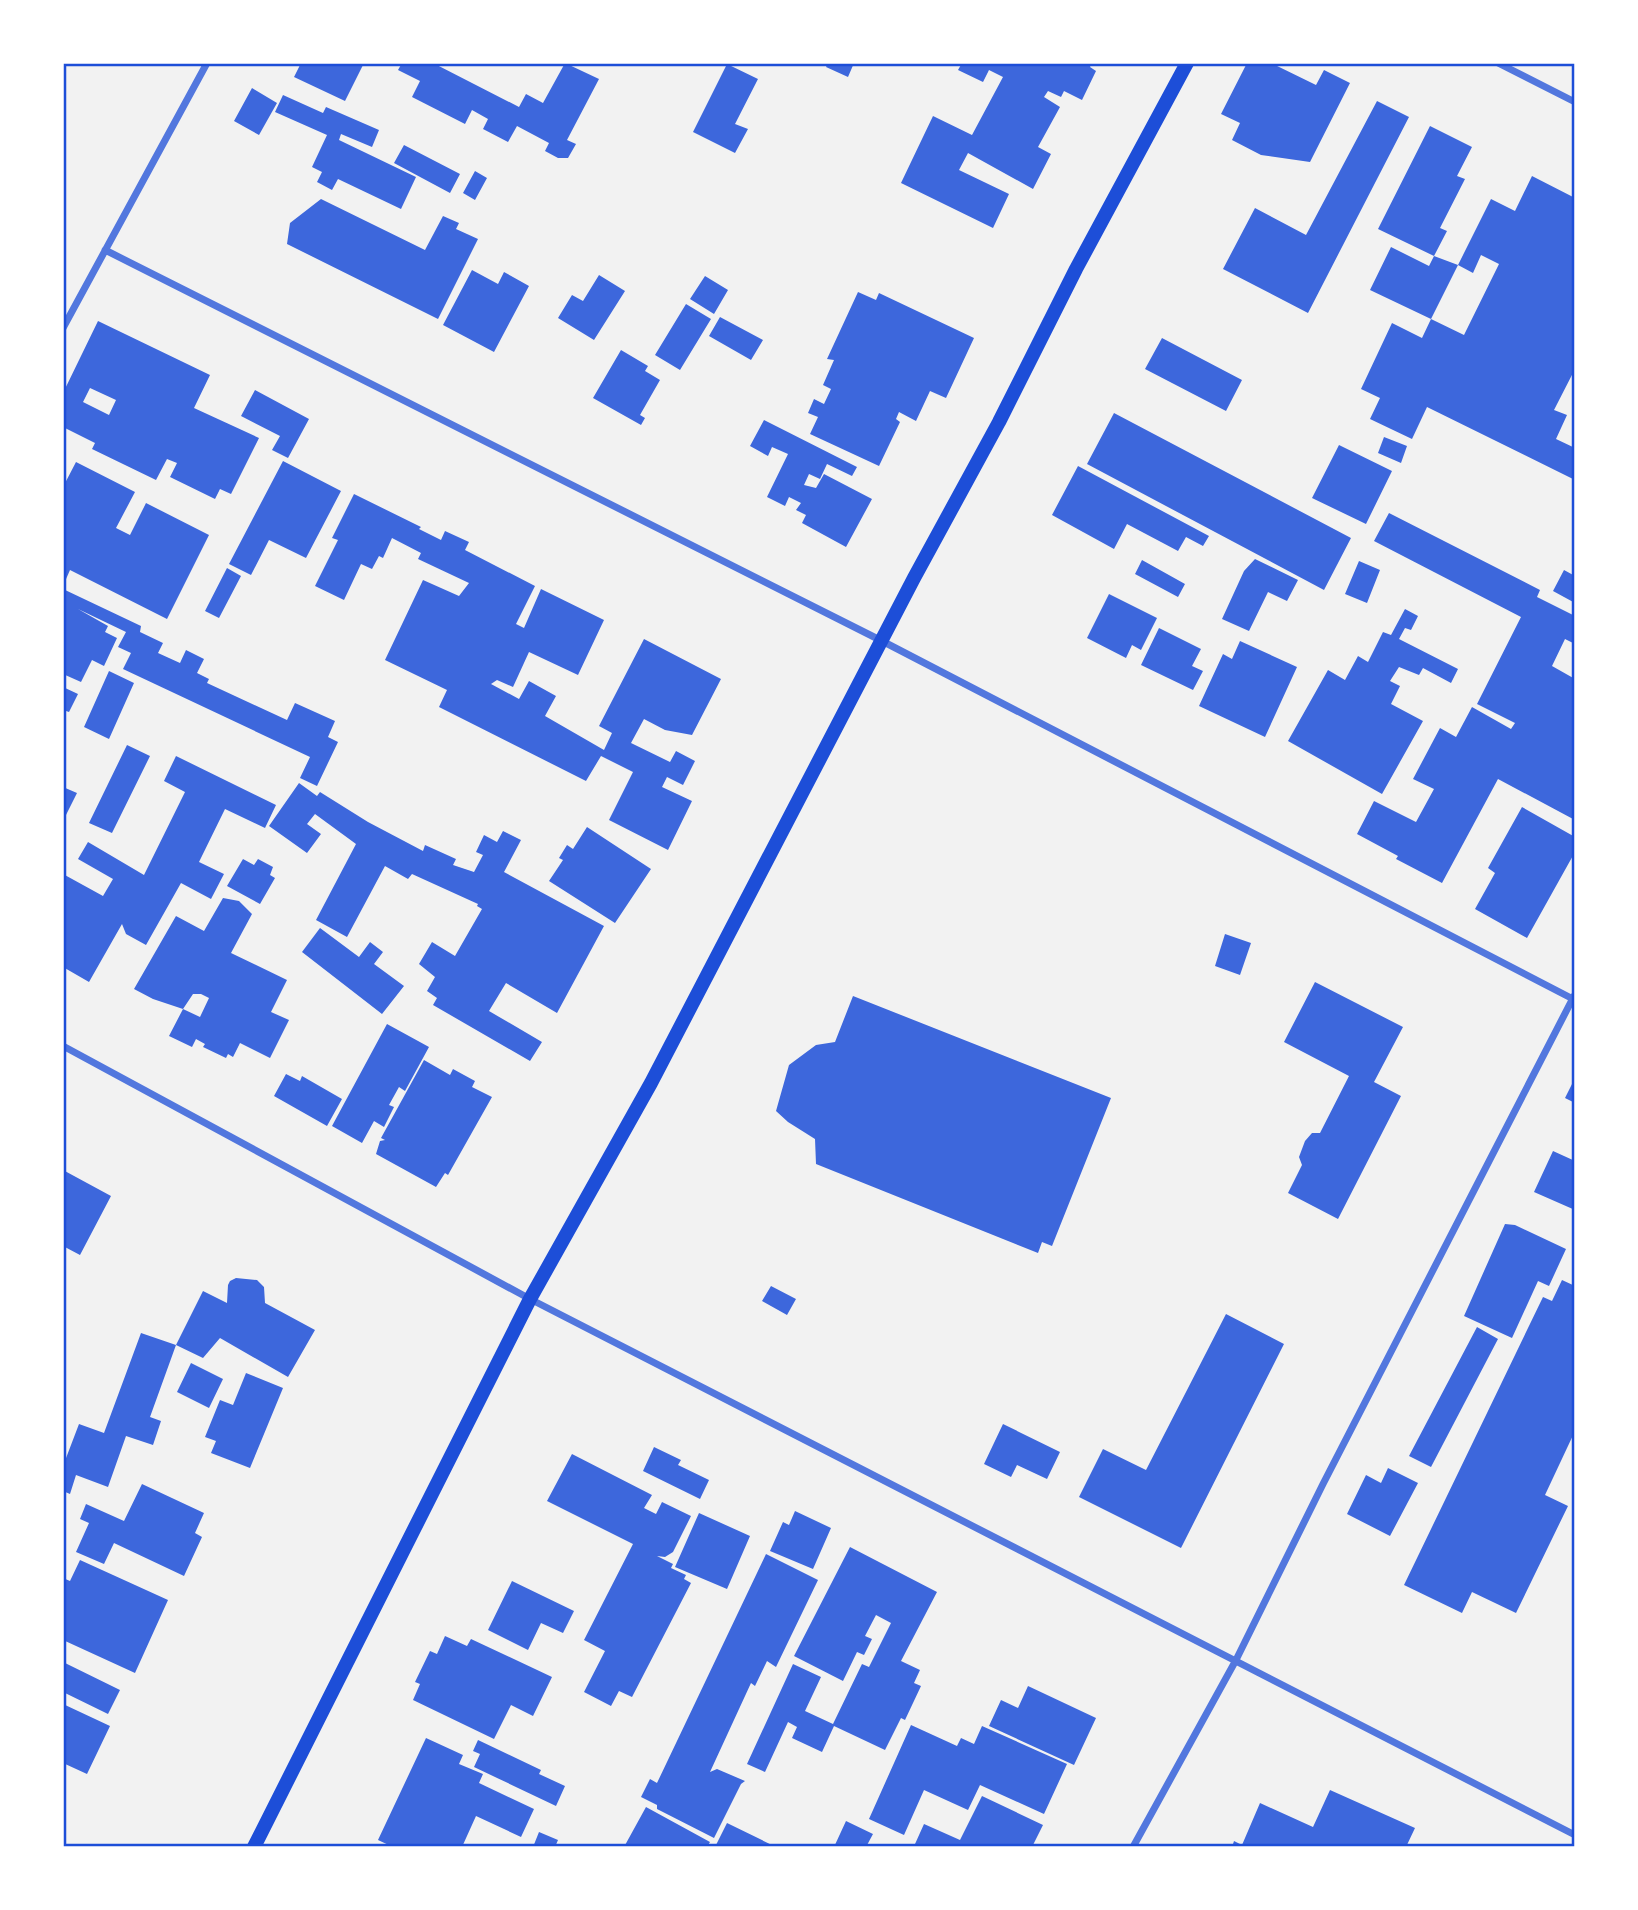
<svg xmlns="http://www.w3.org/2000/svg" width="1638" height="1910" viewBox="0 0 1638 1910" font-family="Mulish,sans-serif">
  <style>
    .building { fill: #3d67dc; fill-rule: evenodd }
    .lines { fill: none; stroke-linecap: round; stroke-linejoin: round }
    .minor { stroke: #5277de; stroke-width: 7 }
    .secondary { stroke: #1d4ed8; stroke-width: 14 }
    .neatline { fill: none; stroke: #1d4ed8; stroke-width: 2.5 }
  </style>
  <rect width="100%" height="100%" fill="#f2f2f2"/>
  <!-- building -->
  <path class="building" d="M301 63H364L345 101 294 77Z
    M402 63H433L519 107 526 94 543 103 565 63 599 79 567 140 576 144 568 158H558L545 151 549 143 517 126 508 142 483 129 488 119 472 110 465 124 412 97 420 81 398 70Z
    M828 63H854L848 77 826 67Z
    M962 63H1092L1090 67 1096 71 1082 100 1064 91 1061 97 1048 91 1044 97 1060 107 1038 147 1051 154 1033 189 968 153 959 170 1009 194 993 228 901 183 933 116 972 135 1003 77 989 70 983 82 958 70Z
    M1247 63H1271L1316 85 1324 70 1350 83 1310 162 1261 155 1232 140 1240 123 1221 114Z
    M727 64 758 79 735 124 748 129 735 153 693 132Z
    M252 88 277 103 259 135 234 121Z
    M283 95 323 113 326 107 379 130 372 147 341 134 339 140 416 177 401 209 338 179 332 190 317 182 322 172 312 167 327 135 275 112Z
    M1377 101 1409 117 1308 313 1223 269 1255 208 1306 235Z
    M1430 126 1472 147 1457 176 1465 179 1440 228 1447 231 1434 256 1378 229Z
    M404 145 460 174 450 193 394 163Z
    M475 171 487 178 475 200 463 193Z
    M1532 176 1575 198V369L1554 410 1567 415 1556 439 1575 448V480L1427 407 1412 439 1370 419 1380 398 1361 389 1392 323 1422 338 1431 319 1464 335 1499 264 1481 255 1473 273 1458 265 1491 199 1515 211Z
    M321 199 425 250 443 216 459 223 456 229 478 239 438 319 287 244 290 223Z
    M1391 247 1429 266 1434 256 1458 265 1431 319 1370 290Z
    M472 270 498 284 504 272 529 286 494 352 443 325Z
    M599 275 625 291 594 340 558 318 572 295 583 301Z
    M705 276 728 290 714 314 690 299Z
    M858 292 876 300 879 293 974 338 946 398 930 391 916 421 899 412 896 419 900 422 879 466 810 434 818 417 808 413 814 399 824 404 831 389 823 385 834 360 827 359Z
    M686 304 711 319 680 370 655 355Z
    M720 317 763 340 751 360 709 336Z
    M98 321 210 375 194 408 259 438 231 494 220 489 215 499 170 477 177 463 167 459 156 480 92 449 95 443 63 427V393ZM90 388 116 400 109 415 83 402Z
    M1162 338 1242 380 1226 411 1145 369Z
    M621 350 648 366 645 371 660 380 640 415 645 418 641 425 593 398Z
    M255 390 309 419 288 458 272 450 280 436 241 416Z
    M1114 413 1351 538 1324 590 1087 464Z
    M764 420 857 467 852 476 827 464 820 479 809 474 804 485 816 488 824 474 872 499 846 547 802 523 806 515 796 510 801 503 789 497 785 506 767 497 788 454 772 447 768 456 750 446Z
    M1384 437 1407 446 1401 463 1378 453Z
    M1339 445 1392 471 1366 524 1312 498Z
    M283 461 341 491 306 558 269 540 251 575 229 564Z
    M76 462 135 492 116 528 130 535 146 503 209 535 167 619 70 570 63 586V487Z
    M1078 466 1209 536 1203 546 1186 537 1178 551 1127 524 1114 549 1052 515Z
    M354 494 421 527 419 529 441 540 445 531 469 542 465 550 535 586 516 624 524 628 541 589 604 620 578 675 529 652 513 687 497 680 491 684 519 699 529 681 556 696 545 716 604 750 612 733 599 726 644 639 721 679 692 735 665 730 644 719 631 743 670 762 676 751 695 761 683 785 667 777 662 787 692 801 668 850 609 820 633 772 601 756 586 781 439 707 447 690 385 660 423 580 459 596 469 583 418 559 421 553 392 538 383 558 379 556 372 569 361 564 344 600 315 586 338 540 332 538Z
    M1389 513 1540 590 1537 597 1575 616V644L1565 639 1552 666 1575 679V754L1572 761 1575 762V816L1573 819 1498 779 1442 883 1396 859 1398 856 1357 834 1374 801 1416 822 1434 789 1413 779 1440 728 1456 737 1472 707 1511 729 1515 723 1477 704 1521 617 1374 541Z
    M1255 559 1298 580 1287 601 1268 592 1249 631 1222 619 1244 571Z
    M1142 560 1185 584 1178 597 1135 574Z
    M1359 561 1380 570 1367 603 1345 594Z
    M227 568 241 576 219 618 205 611Z
    M1564 570 1575 576V603L1553 591Z
    M63 589 141 626 140 632 163 643 158 653 180 663 186 650 204 659 197 673 209 679 207 683 287 720 295 703 335 721 328 737 338 742 317 786 300 778 310 757 123 669 131 653 118 647 126 632 78 609 108 626 105 632 117 638 104 666 92 660 81 682 63 674Z
    M1109 594 1157 618 1141 650 1132 645 1126 658 1087 638Z
    M1405 609 1418 616 1411 630 1405 628 1399 639 1458 669 1451 683 1423 668 1419 675 1399 667 1390 681 1400 686 1391 704 1423 721 1382 794 1288 741 1328 670 1345 680 1358 656 1368 662 1383 632 1391 635Z
    M1159 628 1201 649 1192 666 1203 671 1193 690 1141 665Z
    M1240 641 1297 667 1265 737 1199 706 1223 654 1232 659Z
    M109 671 134 683 109 739 84 727Z
    M63 687 78 694 69 712 63 710Z
    M127 745 150 756 112 833 89 823Z
    M176 756 276 805 265 828 225 809 199 862 224 874 211 899 181 883 146 945 126 934 122 924 89 982 63 967V874L103 896 113 879 78 859 88 842 144 875 185 792 164 781Z
    M299 783 317 796 320 792 368 822 423 851 425 845 456 859 453 865 474 872 483 855 476 852 484 835 497 842 503 831 521 840 504 872 604 926 557 1013 506 983 489 1011 542 1042 530 1061 433 1005 437 998 427 991 435 977 419 964 432 942 455 956 482 909 477 906 478 904 412 874 408 879 385 866 347 937 316 920 356 844 315 814 307 824 321 834 307 853 269 826Z
    M63 787 77 793 63 821Z
    M1522 807 1575 837V852L1527 938 1475 909 1495 873 1488 868Z
    M587 827 651 869 615 923 549 881 563 860 559 858 567 845 573 849Z
    M243 859 254 865 258 859 273 867 270 875 275 878 260 904 227 886Z
    M223 898 239 901 252 914 231 953 287 980 271 1012 289 1020 270 1058 240 1043 233 1057 228 1054 226 1058 203 1047 205 1044 196 1039 192 1047 169 1036 183 1009 200 1017 209 998 201 994H193L183 1009 153 999 134 989 176 916 204 931Z
    M320 928 359 957 370 942 383 952 374 964 404 986 382 1014 302 952Z
    M1225 934 1251 943 1240 975 1215 966Z
    M1315 982 1403 1027 1374 1082 1401 1096 1338 1219 1288 1193 1302 1165 1299 1157 1305 1141 1312 1133H1320L1349 1076 1284 1042Z
    M853 996 1111 1098 1052 1246 1042 1242 1038 1253 816 1164 815 1139 788 1122 776 1111 789 1065 816 1045 835 1042Z
    M387 1024 429 1047 405 1091 399 1087 389 1105 394 1107 384 1127 374 1121 362 1143 332 1126Z
    M424 1060 450 1075 453 1069 475 1081 472 1087 492 1097 448 1175 445 1173 436 1187 376 1154 380 1141 385 1140 381 1138Z
    M286 1074 300 1081 302 1076 342 1099 327 1126 274 1096Z
    M1575 1078V1103L1565 1098Z
    M1553 1151 1575 1161 1572 1170 1575 1172V1210L1534 1192Z
    M63 1170 111 1196 80 1255 63 1246Z
    M1505 1224 1515 1225 1566 1249 1549 1286 1538 1281 1512 1338 1464 1316Z
    M236 1278 257 1280 264 1287 265 1303 315 1330 288 1377 220 1338 203 1358 176 1345 203 1291 227 1303 228 1285 230 1281Z
    M1562 1280 1575 1286V1431L1545 1495 1568 1506 1516 1613 1472 1592 1462 1613 1404 1585 1543 1297 1552 1301Z
    M771 1286 796 1299 787 1315 762 1301Z
    M1226 1314 1284 1344 1181 1548 1079 1497 1103 1449 1146 1470Z
    M1477 1327 1498 1339 1431 1467 1409 1456Z
    M141 1333 176 1345 150 1417 161 1421 153 1445 126 1436 108 1487 76 1475 70 1494 63 1491V1466L79 1424 104 1433Z
    M191 1363 223 1379 209 1408 177 1392Z
    M246 1373 283 1388 250 1468 211 1453 216 1441 205 1437 220 1400 233 1405Z
    M1003 1424 1060 1452 1047 1479 1017 1465 1011 1477 984 1464Z
    M654 1447 681 1460 678 1465 709 1480 700 1499 643 1471Z
    M572 1454 652 1495 644 1508 656 1514 662 1502 691 1516 673 1552 665 1557 657 1556 673 1564 671 1568 686 1575 684 1579 691 1583 632 1697 619 1691 611 1706 584 1692 605 1651 584 1640 633 1544 547 1501Z
    M1388 1468 1418 1483 1390 1536 1347 1514 1366 1475 1381 1483Z
    M142 1484 204 1513 195 1533 202 1537 184 1576 114 1543 104 1564 76 1552 89 1523 80 1519 86 1504 124 1521Z
    M795 1511 831 1528 813 1569 770 1551 783 1522 789 1525Z
    M699 1513 750 1536 727 1589 675 1567Z
    M850 1547 937 1592 901 1661 920 1670 914 1683 921 1686 905 1720 901 1718 885 1750 834 1726 822 1752 792 1738 797 1727 788 1722 765 1772 747 1764 793 1664 821 1677 805 1711 833 1724 862 1664 869 1667 891 1623 876 1615 865 1636 872 1639 864 1655 857 1652 843 1681 794 1656Z
    M766 1554 818 1580 776 1667 767 1661 755 1686 751 1683 710 1772 717 1769 745 1781 741 1784 714 1838 657 1809V1805L641 1797 650 1779 657 1783Z
    M80 1560 168 1600 135 1673 63 1640V1578L70 1581Z
    M512 1581 574 1611 563 1633 541 1623 528 1650 488 1630Z
    M445 1636 467 1646 471 1639 552 1677 533 1716 511 1705 494 1739 413 1700 420 1684 415 1682 430 1651 437 1654Z
    M63 1662 120 1690 108 1714 63 1692Z
    M1028 1686 1096 1718 1074 1765 989 1726 1001 1700 1018 1708Z
    M63 1704 110 1726 87 1774 63 1763Z
    M911 1725 957 1746 961 1738 974 1744 982 1726 1067 1764 1044 1814 980 1785 968 1810 924 1790 904 1835 869 1819Z
    M426 1738 463 1755 459 1764 483 1774 479 1783 534 1809 521 1837 476 1816 462 1847H393L378 1840Z
    M478 1740 541 1770 539 1774 565 1786 556 1806 474 1767 480 1754 473 1751Z
    M1330 1790 1415 1828 1406 1847H1232L1234 1841 1242 1845 1260 1803 1313 1827Z
    M982 1796 1043 1825 1032 1847H923L915 1844 924 1824 960 1840Z
    M646 1807 710 1842 707 1847H624Z
    M846 1821 873 1834 866 1847H834Z
    M727 1823 776 1847H715Z
    M539 1832 558 1840 555 1847H533Z"/>
  <g class="lines">
    <!-- minor -->
    <path class="minor" d="M1498 63 1575 102
      M105 250 882 641 1573 999
      M63 328 207 63
      M63 1046 530 1299 1575 1835
      M1133 1847 1236 1660 1323 1484 1574 996"/>
    <!-- secondary -->
    <path class="secondary" d="M254 1847 530 1299 651 1083 914 578 999 422 1076 269 1187 63"/>
  </g>
  <!-- border -->
  <rect width="1638" height="1910" fill="none" stroke="#ffffff" stroke-width="130"/>
  <rect x="65" y="65" width="1508" height="1780" class="neatline"/>
</svg>
